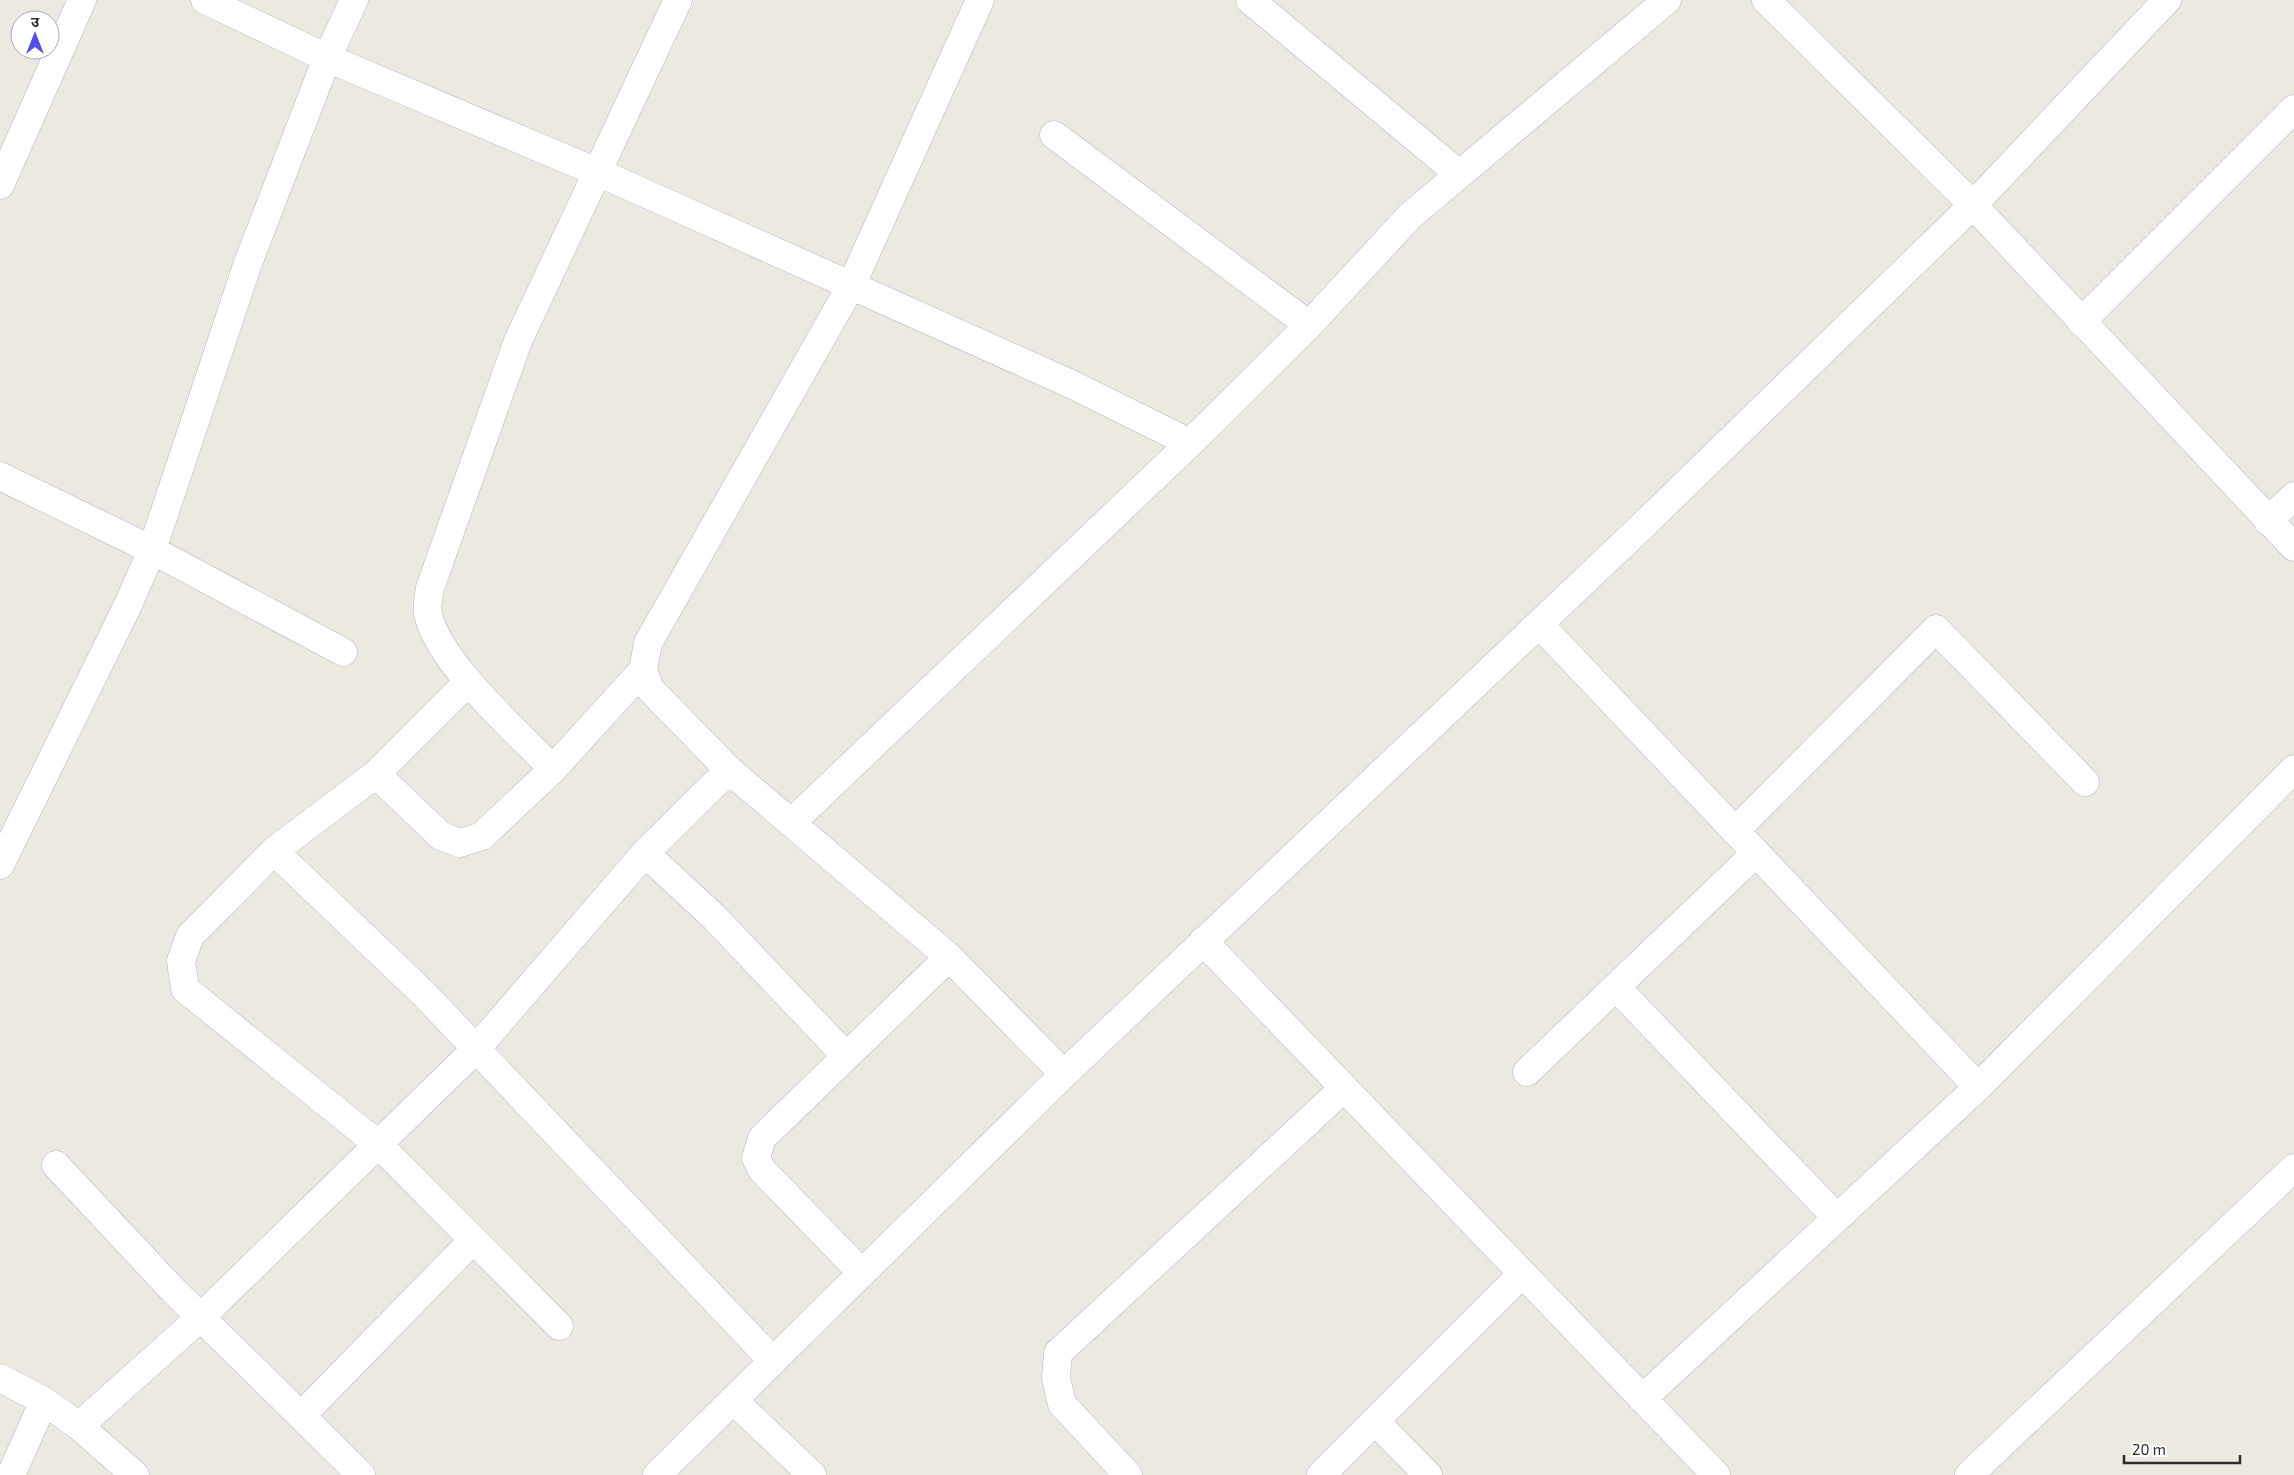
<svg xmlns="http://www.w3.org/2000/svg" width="2294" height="1475" viewBox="0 0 2294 1475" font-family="'Exo 2','Noto Sans Devanagari',sans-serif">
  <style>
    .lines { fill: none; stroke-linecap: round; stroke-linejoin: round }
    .street-casing { stroke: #b3b3be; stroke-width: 29 }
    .secondary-casing { stroke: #b3b3be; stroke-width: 29 }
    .street { stroke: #fff; stroke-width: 28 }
    .secondary { stroke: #fff; stroke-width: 28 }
  </style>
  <rect width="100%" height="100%" fill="#eceae0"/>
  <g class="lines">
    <!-- street casing -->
    <g class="street-casing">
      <path id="street" d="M205 0 327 58 611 178 1071 384 1190 443
        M980 0 851 286 648 643 643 670 650 689 729 770 949 957 1064 1074
        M1250 0 1459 174
        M1054 135 1309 325
        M0 185 82 0
        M1973 205 2167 0
        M2081 322 2294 109
        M0 476 152 550 343 652
        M1539 624 1978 1087
        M468 682 376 774 274 851 190 936 181 961 185 989 379 1145 559 1326
        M553 769C518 733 438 662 428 614 426 606 429 596 430 588L518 341 678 0
        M376 774 441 836 460 843 482 836 553 769 643 670
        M791 823 1190 443 1309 325 1410 216 1667 0
        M1735 831 1936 629 2085 782
        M274 851 424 994 773 1361
        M645 853 714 917 846 1056
        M0 865 127 607 152 550 248 263 327 58 354 0
        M1203 941 1716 1475
        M1616 987 1837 1218
        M1527 1072 1756 853
        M56 1165 171 1288 361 1475
        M862 1273 762 1170 756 1158 762 1138 949 957
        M0 1378 44 1401 79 1426 135 1475
        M1642 1399 1978 1087 2294 769
        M733 1400 812 1475
        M301 1416 473 1240
        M1375 1421 1428 1475
        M79 1426 201 1317 476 1049 645 853 729 770
        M11 1475 44 1401
        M1128 1475 1062 1404 1056 1378 1058 1353 1344 1088
        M1321 1475 1522 1274
        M1969 1475 2294 1168"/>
    </g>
    <!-- secondary casing -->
    <g class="secondary-casing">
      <path id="secondary" d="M1766 0 1973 205 2294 547
        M2268 521 2294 496
        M657 1475 1064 1074 1634 534 1973 205"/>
    </g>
    <!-- street -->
    <use href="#street" class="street"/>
    <!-- secondary -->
    <use href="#secondary" class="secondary"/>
  </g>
  <!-- north arrow -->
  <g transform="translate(35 35)"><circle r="24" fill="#ffffff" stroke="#ababab"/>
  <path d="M0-4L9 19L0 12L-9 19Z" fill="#534fea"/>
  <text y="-8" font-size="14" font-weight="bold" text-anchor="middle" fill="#2c2c2c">उ</text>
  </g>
  <!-- scale -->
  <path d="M2124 1455v8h116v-8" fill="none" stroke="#2c2c2c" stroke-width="2.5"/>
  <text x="2132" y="1455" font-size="15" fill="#2c2c2c" stroke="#ffffff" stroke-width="4" paint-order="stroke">20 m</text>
</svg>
